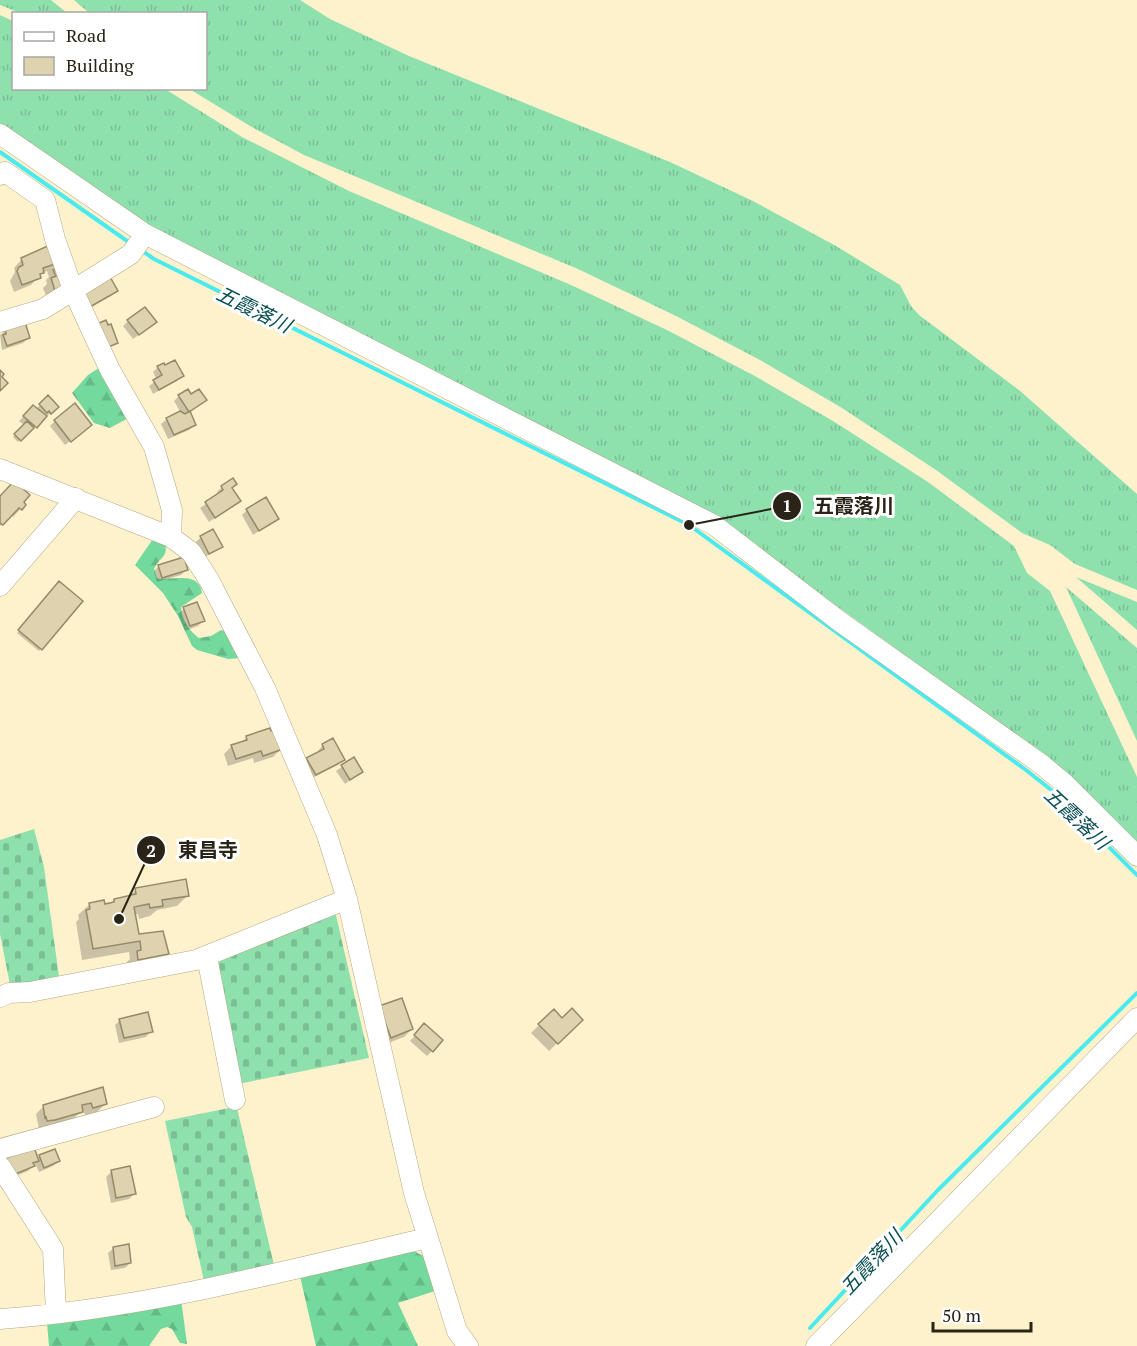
<svg xmlns="http://www.w3.org/2000/svg" width="1137" height="1346" viewBox="0 0 1137 1346" font-family="'PT Serif','Noto Sans JP',serif">
  <style>
    .grass { fill: url(#grass-tufts) }
    .forest { fill: url(#forest-firs) }
    .cemetery { fill: url(#cemetery-stones) }
    .shadow { fill: #0003 }
    .lines { fill: none; stroke-linecap: round; stroke-linejoin: round }
    .stream { stroke: #4aeaee; stroke-width: 4 }
    .building { fill: #ded2af; stroke: #958a68; stroke-width: 1.5 }
    .minor-casing { stroke: #b2a784; stroke-width: 21 }
    .minor { stroke: #fff; stroke-width: 20 }
    .labels { text-anchor: middle; dominant-baseline: central; stroke-width: 6; stroke-linejoin: round; paint-order: stroke }
    .water-label { font-size: 20px; font-style: italic; fill: #0c5153; stroke: #fff }
    .leader { fill: none; stroke: #292417; stroke-width: 2 }
    .callout-dot { fill: #292417; stroke: #fff; stroke-width: 2 }
    .mark-label { font-size: 18px; text-anchor: middle; font-weight: bold; fill: #fff }
    .callout-label { font-size: 20px; text-anchor: middle; font-weight: bold; fill: #292417; stroke: #fff; stroke-width: 6; stroke-linejoin: round; paint-order: stroke }
  </style>
  <defs>
    <pattern id="grass-tufts" width="24" height="20" patternUnits="userSpaceOnUse" patternTransform="scale(1.5)"><rect width="24" height="20" fill="#8ee0ad"/><path d="M3 7l-1-3M5 7V3M7 7l1-3M15 17l-1-3M17 17v-4M19 17l1-3" fill="none" stroke="#7ac094"/></pattern>
    <pattern id="forest-firs" width="22" height="20" patternUnits="userSpaceOnUse" patternTransform="scale(1.5)"><rect width="22" height="20" fill="#74d99c"/><path d="M5 1l3.5 6h-7zM16 11l3.5 6h-7z" fill="#64ba86"/></pattern>
    <pattern id="cemetery-stones" width="16" height="16" patternUnits="userSpaceOnUse" patternTransform="scale(1.5)"><rect width="16" height="16" fill="#8ee0ad"/><path d="M2 7V4a2 2 0 0 1 4 0v3zM10 15v-3a2 2 0 0 1 4 0v3z" fill="#7ac094"/></pattern>
  </defs>
  <rect width="100%" height="100%" fill="#fef2cd"/>
  <!-- grass -->
  <path class="grass" d="M0 0H51L67 13H20L0 5Z
    M74 0H300L330 19 409 56 670 162 753 201 836 246 900 285 911 306 919 315 1019 390 1137 494V590L1075 564 1050 545 1022 533 936 470 842 408 760 360 676 316 578 269 304 155 250 126 196 93 189 89 206 88V14L89 13Z
    M0 15 13 21 14 88 165 89 242 137 349 191 571 285 667 330 753 375 833 421 928 482 1014 546 1027 573 1050 591 1137 777V845L910 659 715 518 154 234 0 128Z
    M1076 577 1137 602V630Z
    M1066 587 1137 648V741Z"/>
  <!-- forest -->
  <path class="forest" d="M102 366 132 416 110 428 94 423 72 393 88 375Z
    M155 536 164 541C170 557 160 556 154 569L157 578 160 579C175 579 200 572 202 593L181 607C182 620 189 631 199 638L211 636 221 630 225 631 242 658 228 659 197 650 192 646 178 616 163 593 135 565Z
    M412 1250 425 1257 435 1291 398 1303 418 1346H316L300 1276Z
    M181 1299 187 1344 180 1343 172 1329 167 1327 161 1329 149 1346H49L47 1323Z"/>
  <!-- cemetery -->
  <path class="cemetery" d="M34 829 44 867 60 984 10 985 0 934V840Z
    M335 911 369 1058 238 1084 212 962Z
    M234 1107 237 1108 274 1265 204 1281 192 1227 186 1217 165 1121Z"/>
  <!-- shadow -->
  <path class="shadow" d="M51 246 66 286 47 298 43 288 47 284 46 280 49 277 47 271 42 273 31 285 14 292 10 281 15 272 14 268 22 259Z
    M116 291 111 296 83 312 75 298Z
    M128 321 150 327 133 339 123 326Z
    M6 330 29 337 23 343 2 350 0 335Z
    M158 367 182 376 177 381 153 394 149 386 157 380 153 372Z
    M179 396 191 397 205 400 189 412 194 425 189 430 168 439 161 424 167 419 181 413 174 401Z
    M48 397 57 407 18 442 13 437 24 425 19 421 28 412 36 409Z
    M55 421 85 430 65 445 50 426Z
    M222 487 239 501 209 522 200 508 219 495 217 492Z
    M0 498 22 502 24 505 13 517 10 515 0 526Z
    M247 510 277 519 253 535 242 515Z
    M201 537 221 546 204 558 196 542Z
    M159 566 186 570 181 575 157 582 154 571Z
    M60 583 81 601 39 651 17 633Z
    M197 604 203 621 198 626 185 631 178 614 184 609Z
    M269 730 281 749 273 757 254 763 253 758 228 766 224 754 232 746 241 743 246 738Z
    M323 745 343 760 338 765 310 779 302 764 319 753 318 751Z
    M353 759 361 772 345 784 336 771Z
    M136 890 188 895 177 906 157 910 150 916 139 919 138 914 134 915 138 935 167 954 156 965 127 970 126 963 130 959 129 952 82 960 76 922 79 919 78 915 90 904 109 905 114 900 128 897Z
    M553 1011 562 1020H581L549 1051 531 1033Z
    M372 1015 412 1029 404 1037 383 1045Z
    M120 1020 151 1031 146 1037 119 1043 115 1025Z
    M419 1031 432 1051 427 1056 410 1041Z
    M71 1099 105 1104 97 1112 85 1115 83 1110 73 1119 39 1129 36 1114 44 1106Z
    M40 1156 58 1161 53 1166 39 1172 35 1163 28 1171 8 1179Z
    M112 1171 134 1194 129 1199 111 1203 106 1177Z
    M114 1248 130 1263 125 1268 111 1270 108 1253Z"/>
  <g class="lines">
    <!-- stream -->
    <path class="stream" d="M0 152 130 243
      M141 250 154 259 689 525 1026 770 1055 793 1137 875
      M810 1328 938 1190 1137 993"/>
  </g>
  <!-- building -->
  <path class="building" d="M52 244 67 286 55 291 51 278 56 276 53 270 57 269 55 264 43 268 44 273 40 274 41 278 22 285 17 271 19 267 23 265 21 258Z
    M109 275 118 291 88 308 79 291Z
    M145 307 157 322 139 335 127 320Z
    M106 320 108 325 111 324 118 343 106 348 97 324Z
    M25 322 30 338 7 346 3 335 6 334 5 329Z
    M175 360 184 376 159 390 153 380 162 375 157 366 164 363 165 365Z
    M0 370 4 374 2 377 8 383 0 391Z
    M188 389 191 394 199 389 207 400 189 412 178 395Z
    M48 395 59 407 51 414 49 411 47 413 39 404Z
    M75 403 92 425 71 442 54 420Z
    M33 405 47 416 37 428 23 416Z
    M180 411 185 414 190 411 196 425 174 435 166 418Z
    M27 421 34 428 21 441 14 434Z
    M233 478 237 484 232 488 241 501 215 518 205 502 223 490 221 486Z
    M14 481 30 495 24 502 26 505 22 510 19 508 3 525 0 523V496Z
    M266 497 279 519 259 531 246 509Z
    M213 529 223 547 209 554 200 536Z
    M184 557 188 570 162 578 158 565Z
    M59 581 83 601 42 650 18 630Z
    M197 602 205 621 190 626 183 607Z
    M270 728 271 731 276 730 283 749 263 756 261 751 236 759 231 745 247 740 246 736Z
    M333 738 345 760 316 775 306 758 324 749 322 744Z
    M354 757 363 772 350 780 341 765Z
    M186 879 189 896 162 900 163 906 150 908 149 904 134 907 139 934 163 931 169 954 138 960 137 951 141 950 140 941 93 949 86 910 90 909 89 903 104 900 105 904 114 902V899L136 894 135 888Z
    M402 998 413 1029 391 1038 379 1006Z
    M572 1008 583 1020 558 1044 538 1024 554 1009 562 1018Z
    M148 1012 153 1032 124 1038 119 1019Z
    M424 1023 443 1040 433 1052 414 1035Z
    M103 1087 107 1104 93 1108 91 1103 82 1105 83 1112 55 1120 47 1121 46 1117 45 1118 43 1105Z
    M34 1147 39 1161 33 1163 35 1166 13 1175 6 1158Z
    M55 1149 60 1161 44 1168 39 1155Z
    M130 1166 136 1194 116 1198 111 1170Z
    M129 1244 131 1263 115 1266 113 1247Z"/>
  <g class="lines">
    <!-- minor casing -->
    <g class="minor-casing">
      <path id="minor" d="M0 134 145 234 714 525 839 621 1041 764 1065 784 1137 856
        M0 175 5 172 45 200 55 239 73 290 110 370 154 447 172 510 171 537
        M0 322 43 309 131 254 145 234
        M0 469 171 537 191 552 209 580 265 688 327 835 347 899 414 1193 457 1331 468 1346
        M0 586 76 498
        M207 957 235 1100
        M0 997 9 993 30 992 196 960 347 899
        M0 1149 154 1107
        M0 1166 53 1249 56 1313
        M0 1319C145 1309 287 1270 428 1238
        M816 1346 1137 1018"/>
    </g>
    <!-- minor -->
    <use href="#minor" class="minor"/>
  </g>
  <g class="labels">
    <!-- water labels -->
    <g class="water-label">
      <text transform="translate(254 309) rotate(26)">五霞落川</text>
      <text transform="translate(1077 818) rotate(43)">五霞落川</text>
      <text transform="translate(871 1262) rotate(-47)">五霞落川</text>
    </g>
  </g>
  <!-- callouts -->
  <path class="leader" d="M689 525L787 506M119 919L151 850"/>
  <g class="callout-dot">
    <circle cx="689" cy="525" r="6"/>
    <circle cx="119" cy="919" r="6"/>
    <circle cx="787" cy="506" r="15"/>
    <circle cx="151" cy="850" r="15"/>
  </g>
  <g class="mark-label">
    <text x="787" y="512">1</text>
    <text x="151" y="857">2</text>
  </g>
  <g class="callout-label">
    <text x="854" y="513">五霞落川</text>
    <text x="208" y="857">東昌寺</text>
  </g>
  <!-- legend -->
  <rect x="12" y="12" width="195" height="78" fill="#ffffff" stroke="#a9a7a2" stroke-width="1.5"/>
  <rect x="24" y="32" width="30" height="9" fill="#ffffff" stroke="#a9a7a2" stroke-width="1.5"/>
  <text x="66" y="42" font-size="18" fill="#292417">Road</text>
  <rect x="24" y="57" width="30" height="18" fill="#ded2af" stroke="#a9a7a2" stroke-width="1.5"/>
  <text x="66" y="72" font-size="18" fill="#292417">Building</text>
  <!-- scale -->
  <path d="M933 1322v9h98v-9" fill="none" stroke="#292417" stroke-width="3"/>
  <text x="942" y="1322" font-size="18" fill="#292417" stroke="#ffffff" stroke-width="4.5" paint-order="stroke">50 m</text>
</svg>
